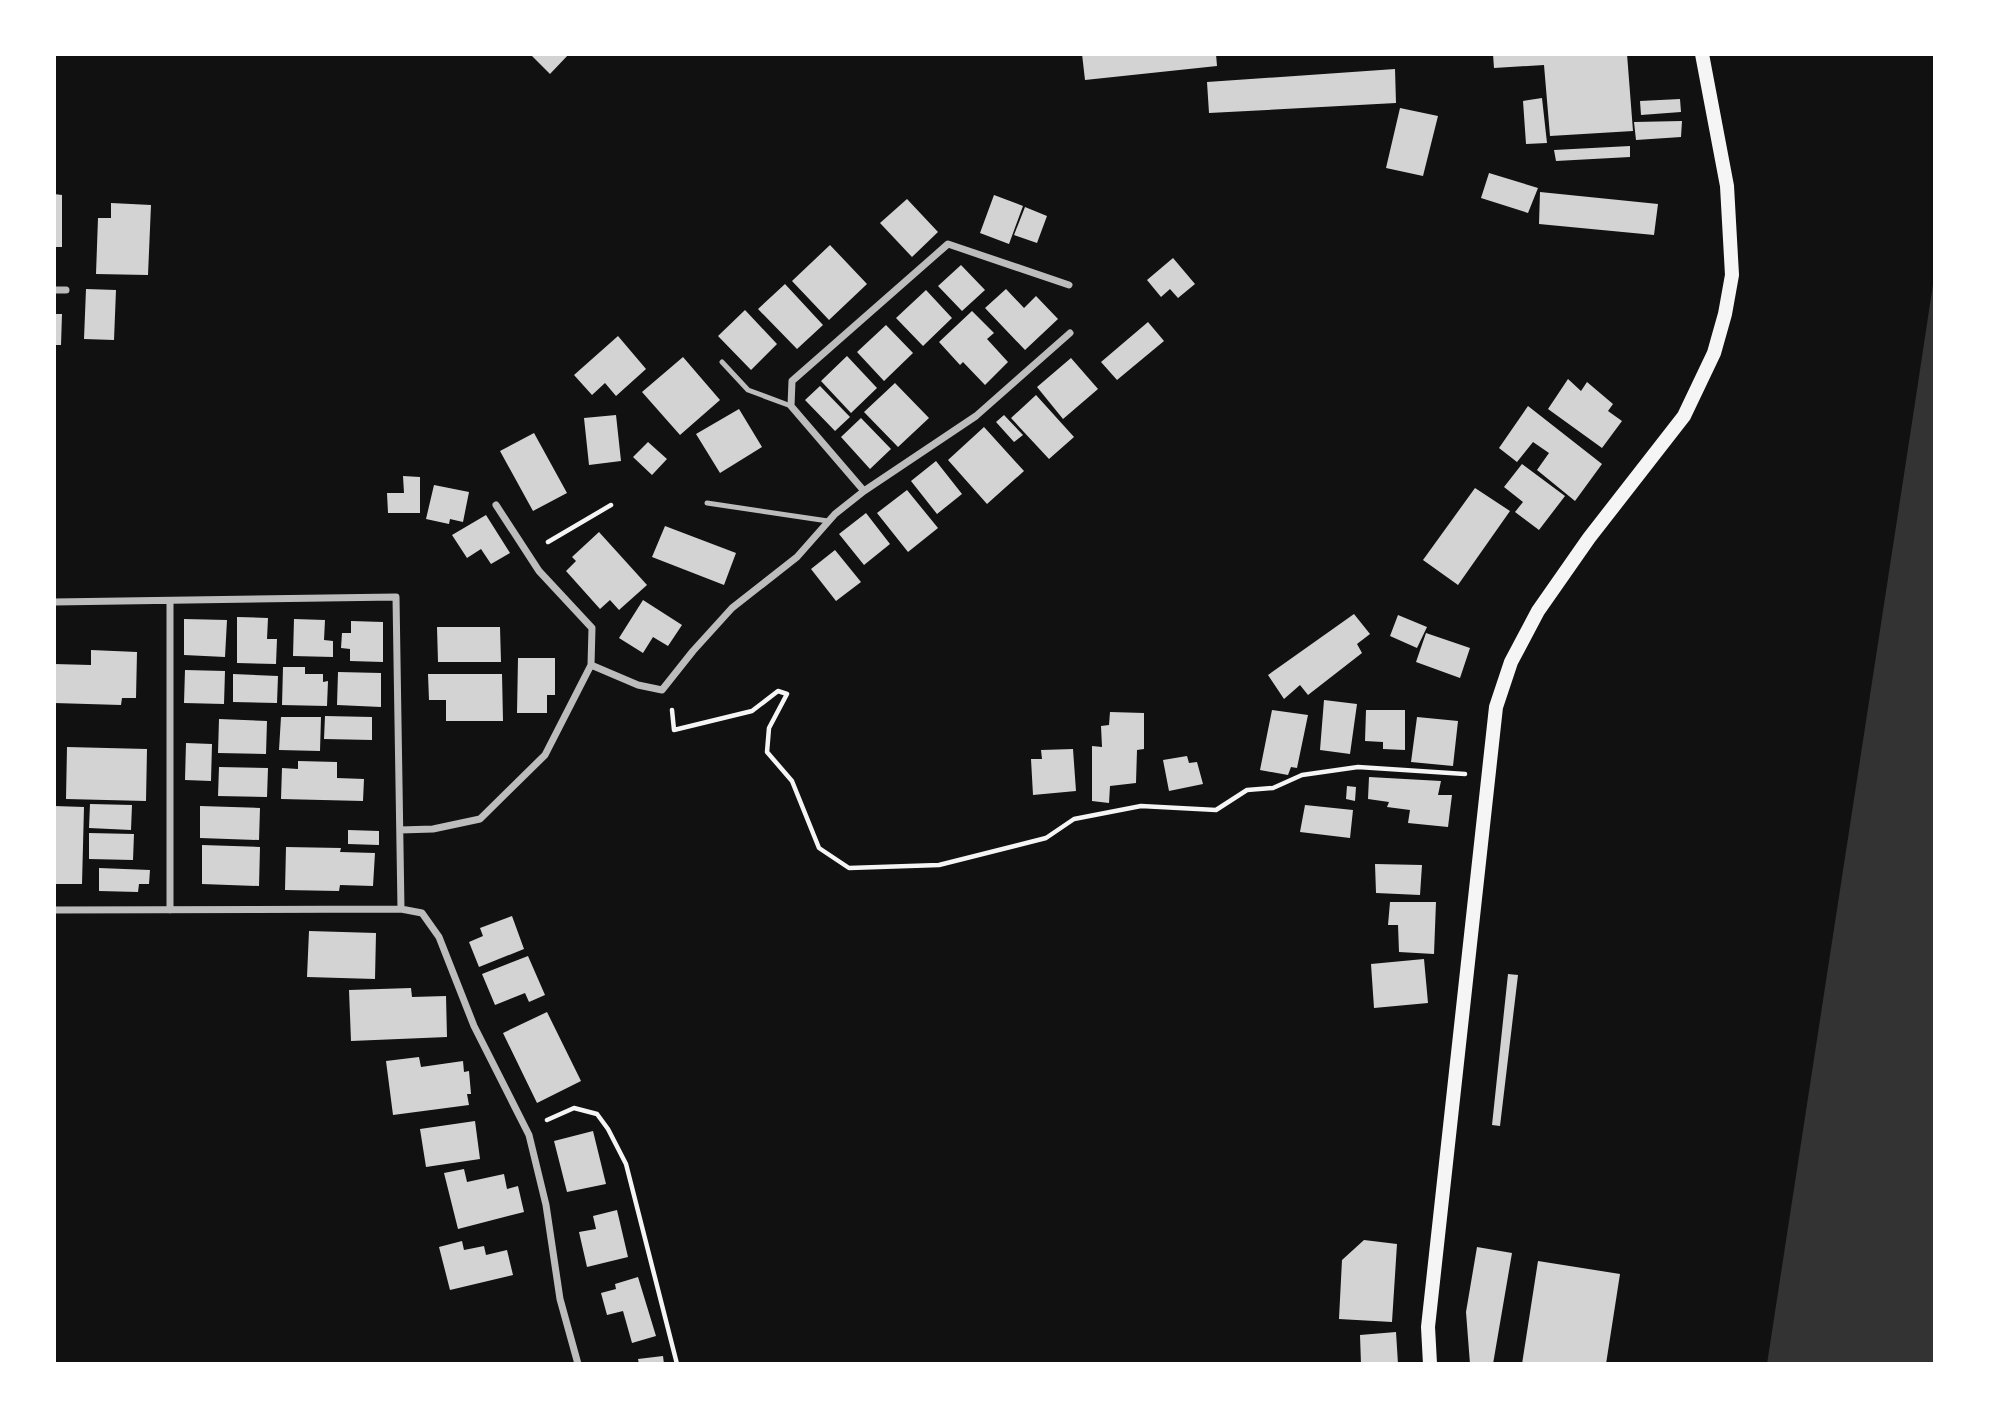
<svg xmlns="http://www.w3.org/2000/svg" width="1989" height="1418" viewBox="0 0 1989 1418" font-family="'Titillium Web',sans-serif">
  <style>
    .water { fill: #333 }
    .building { fill: #d3d3d3 }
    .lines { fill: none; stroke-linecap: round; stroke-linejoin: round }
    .path { stroke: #f5f5f5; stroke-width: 4.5 }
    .service { stroke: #bcbcbc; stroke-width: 5 }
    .minor { stroke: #bcbcbc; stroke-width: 7 }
    .secondary { stroke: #f5f5f5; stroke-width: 14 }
  </style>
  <rect width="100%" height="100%" fill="#111"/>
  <!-- water -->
  <path class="water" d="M1935 271V1364H1767L1915 403Z"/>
  <!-- building -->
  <path class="building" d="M530 54H569L550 74Z
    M1082 54H1216L1217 66 1085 80Z
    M1493 54H1627L1633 131 1550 136 1544 65 1494 68Z
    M1395 69 1396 103 1209 113 1207 82Z
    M1542 98 1547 143 1526 144 1523 101Z
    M1680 99 1681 112 1641 115 1640 101Z
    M1400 108 1438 116 1423 176 1386 168Z
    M1682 121 1681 137 1636 140 1634 122Z
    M1630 146V157L1556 161 1554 150Z
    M1489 173 1538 188 1528 213 1481 198Z
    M1540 192 1658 204 1654 235 1539 224Z
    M54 194 62 195V247H54Z
    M994 195 1023 206 1009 244 980 233Z
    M907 199 938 232 912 257 880 223Z
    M111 203 151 205 148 275 96 274 98 218H111Z
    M1025 207 1047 216 1037 243 1014 235Z
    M830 245 867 284 829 320 792 281Z
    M1173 258 1195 284 1178 298 1170 289 1161 297 1147 280Z
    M961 265 985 290 962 311 938 286Z
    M785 284 823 325 797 349 758 309Z
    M86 289 116 290 114 340 84 339Z
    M1006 289 1024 308 1036 296 1058 319 1025 350 985 308Z
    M926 290 952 318 923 346 896 318Z
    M745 310 777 344 751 370 718 336Z
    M972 311 994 333 987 339 1008 362 985 385 963 362 960 365 939 342Z
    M54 314H62L61 345H54Z
    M1148 322 1164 341 1117 380 1101 362Z
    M886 325 913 353 884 381 857 352Z
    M618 336 646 369 616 396 605 383 592 395 574 375Z
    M847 356 877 388 851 413 821 381Z
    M683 357 720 400 680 435 642 392Z
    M1071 358 1098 389 1063 419 1037 387Z
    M1568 379 1581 391 1587 382 1613 404 1608 411 1622 421 1602 448 1548 409Z
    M895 383 929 418 898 447 864 412Z
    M820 386 850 417 835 431 805 400Z
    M1036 395 1074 437 1049 459 1011 418Z
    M1528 406 1602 464 1575 501 1537 470 1549 453 1533 442 1517 462 1499 448Z
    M739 409 762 447 720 473 696 434Z
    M616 415 621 461 589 465 584 418Z
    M1004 415 1023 435 1014 442 996 422Z
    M861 418 891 449 870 469 841 437Z
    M984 427 1024 471 987 504 948 460Z
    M534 433 567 493 533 511 500 451Z
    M648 442 667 459 652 475 633 457Z
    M936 461 962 494 937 514 911 481Z
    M1522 464 1565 496 1539 530 1515 512 1523 502 1504 487Z
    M403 476 420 477V513H388L387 493H404Z
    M434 485 469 492 463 522 450 519 449 524 426 519Z
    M1475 488 1510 511 1458 585 1423 560Z
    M907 490 938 528 908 552 877 513Z
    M866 513 890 544 864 565 839 534Z
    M486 515 510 553 491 564 481 549 467 558 452 535Z
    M665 526 736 553 724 585 652 557Z
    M599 532 647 585 619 610 610 600 600 609 566 571 576 561 572 557Z
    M835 550 861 582 836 601 811 569Z
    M643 600 682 625 668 646 653 637 643 653 619 638Z
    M1354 614 1370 634 1357 644 1362 653 1308 695 1300 685 1284 699 1268 675Z
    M1398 615 1427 627 1417 648 1390 636Z
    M237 617 268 618 267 639H277L276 664 237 663Z
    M184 619 227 620 225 657 184 655Z
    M294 619 325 620 324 640 333 641V657L293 656Z
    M351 621 383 622V662L350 661V649L341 648 342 633H351Z
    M437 627H500L501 662H438Z
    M1426 633 1470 648 1460 678 1416 662Z
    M91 650 137 652 136 698H122L121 705 54 703V664L91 665Z
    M518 658H555V695H547V713H517Z
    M283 667H305V674H323V682L328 681 327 706 282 705Z
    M185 670 225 671 224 704 184 703Z
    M338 672 381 673V707L337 705Z
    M233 674 278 676 277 703 233 702Z
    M428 674H502L503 721H446V700H429Z
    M1324 700 1357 704 1350 754 1320 750Z
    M1272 710 1308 715 1297 768 1291 767 1288 775 1260 770Z
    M1366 710H1405V750L1383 749V742L1365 741Z
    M1110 712 1144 713V749L1137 750 1136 783 1110 786 1109 803 1092 801V746L1102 747 1101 726 1109 725Z
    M325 716 372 717V740L324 739Z
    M281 717H321L320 751 279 750Z
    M1417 717 1458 721 1453 766 1411 762Z
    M219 719 267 721 266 754 218 753Z
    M186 743 212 744 211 781 185 780Z
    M67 747 147 749 146 801 66 799Z
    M1073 749 1076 791 1033 795 1031 759H1042L1041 750Z
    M1187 756 1189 763 1197 762 1203 784 1169 791 1163 760Z
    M298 761 337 762V778L364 779 363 801 281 799 282 768 298 769Z
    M219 767 268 768 267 797 218 796Z
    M1369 777 1441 781 1438 795H1452L1448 827 1408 823 1410 810 1387 807 1389 802 1368 799Z
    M1347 786 1356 787 1355 801 1346 799Z
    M90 804 132 805 131 830 89 828Z
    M1305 805 1353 810 1350 838 1300 832Z
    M54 806 84 807 82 884H54Z
    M200 806 260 808 259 840 200 838Z
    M348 830 379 831V845L348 844Z
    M89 833 134 834 133 860 89 859Z
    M202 845 260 847 259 886 202 884Z
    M286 847 341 848 340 852 375 853 373 886 340 885 339 891 285 890Z
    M1375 864 1422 865 1420 895 1376 893Z
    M99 868 150 870 149 884H139L138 892 99 891Z
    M1390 902H1436L1434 954 1399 952 1398 925H1388Z
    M512 916 524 949 479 967 469 942 483 936 480 928Z
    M309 931 376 933 375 979 307 977Z
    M528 956 545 995 529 1002 525 993 495 1005 482 974Z
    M1424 959 1428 1003 1374 1008 1371 964Z
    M1508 974 1518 975 1500 1126 1492 1125Z
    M411 988 412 997 446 996 447 1037 351 1041 349 990Z
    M547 1012 581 1081 537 1103 503 1033Z
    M419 1057 421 1067 463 1061 464 1072 469 1071 471 1094H467L469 1105 393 1115 386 1061Z
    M475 1121 480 1159 426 1167 420 1129Z
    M593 1131 606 1184 567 1192 554 1141Z
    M464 1169 467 1182 504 1174 507 1189 518 1186 524 1212 458 1229 444 1173Z
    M617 1210 628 1257 587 1267 579 1232 596 1229 593 1216Z
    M1364 1240 1397 1244 1392 1322 1339 1319 1342 1260Z
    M462 1241 464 1250 484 1246 486 1255 507 1250 513 1275 450 1290 439 1247Z
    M1477 1247 1512 1253 1493 1364H1470L1466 1312Z
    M1538 1261 1620 1274 1606 1364H1522Z
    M638 1277 656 1336 632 1343 623 1311 607 1315 601 1293 616 1289 615 1284Z
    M1396 1332 1398 1364H1361L1360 1335Z
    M663 1356 664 1364H639L638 1359Z"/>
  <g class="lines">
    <!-- path -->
    <path class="path" d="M548 542 611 505
      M672 710 674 730 752 711 778 691 787 694 769 728 767 752 792 781 819 848 849 868 939 865 1046 838 1074 819 1141 806 1216 810 1247 790 1273 788 1302 775 1358 767 1465 774
      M547 1120 574 1108 597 1114 608 1129 626 1164 677 1364"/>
    <!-- service -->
    <path class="service" d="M722 362 748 390 791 406
      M707 503 828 521"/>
    <!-- minor -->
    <path class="minor" d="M54 290H66
      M864 491 791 406 792 381 948 244 1069 285
      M170 601V910
      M54 602 396 597 401 909
      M591 665 638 685 662 690 693 651 732 608 797 557 835 514 864 491 976 416 1070 333
      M400 830 433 829 480 819 545 755 591 665 592 628 539 571 496 505
      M54 910 401 909 422 913 439 937 474 1026 529 1135 546 1205 560 1299 578 1364"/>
    <!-- secondary -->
    <path class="secondary" d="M1430 1364 1428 1327 1496 707 1511 662 1538 611 1589 538 1684 416 1714 353 1725 314 1732 275 1727 186 1702 54"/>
  </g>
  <!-- border -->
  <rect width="1989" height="1418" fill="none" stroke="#ffffff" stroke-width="112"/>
</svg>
